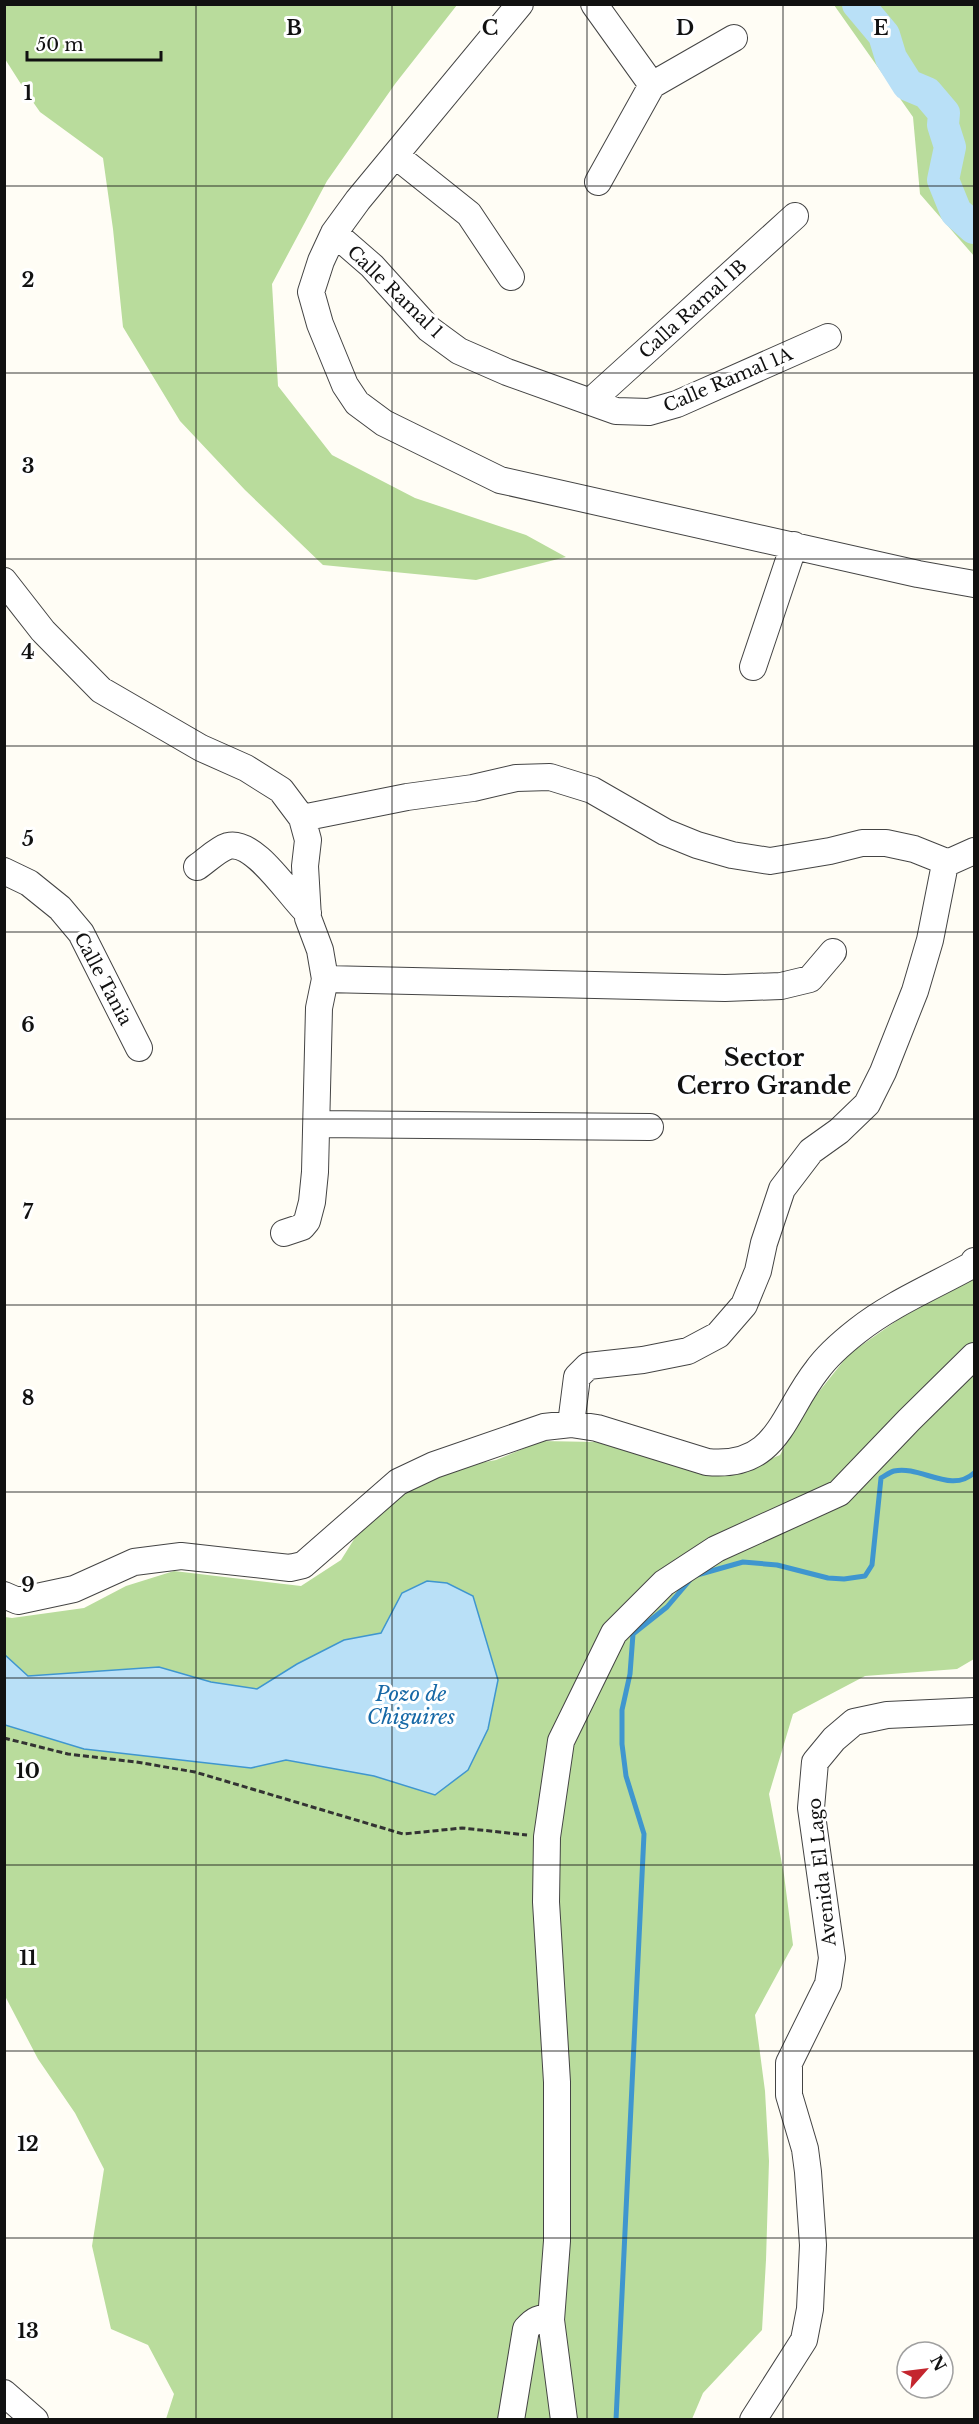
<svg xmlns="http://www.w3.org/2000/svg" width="979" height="2424" viewBox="0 0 979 2424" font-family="'Libre Baskerville',serif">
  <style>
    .forest { fill: #b9dc9c }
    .water { fill: #b9e0f7; stroke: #3f96cf; stroke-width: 1.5 }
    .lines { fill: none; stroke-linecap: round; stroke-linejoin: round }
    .stream { stroke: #3f96cf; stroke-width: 5 }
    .river { stroke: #b9e0f7; stroke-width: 32 }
    .minor-casing { stroke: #444; stroke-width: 28 }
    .path { stroke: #333; stroke-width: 3; stroke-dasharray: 6 3; stroke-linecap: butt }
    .minor { stroke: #fff; stroke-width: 26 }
    .grid { fill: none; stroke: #111; stroke-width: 1.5; stroke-opacity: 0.55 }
    .labels { text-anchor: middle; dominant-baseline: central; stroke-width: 6; stroke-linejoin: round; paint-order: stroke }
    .street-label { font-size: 18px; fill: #111; stroke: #fff }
    .water-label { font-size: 20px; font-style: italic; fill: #1768a6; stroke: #fff }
    .district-label { font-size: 24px; font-weight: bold; fill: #111; stroke: #fff }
    .grid-label { font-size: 20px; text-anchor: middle; font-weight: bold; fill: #111; stroke: #fff; stroke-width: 6; stroke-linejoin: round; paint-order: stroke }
  </style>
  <rect width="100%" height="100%" fill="#fffdf5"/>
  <!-- forest -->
  <path class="forest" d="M5 4 457 5 395 84 327 181 272 284 278 386 332 455 415 498 526 535 566 557 476 580 323 565 245 490 180 421 123 327 113 229 103 158 40 112 26 92 5 59Z
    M834 5H974V256L920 194 913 117Z
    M974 1279V1659L957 1669 865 1676 793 1714 769 1794 784 1875 793 1945 755 2015 765 2091 769 2161 766 2260 762 2330 703 2393 692 2419H166L174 2394 148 2345 111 2329 92 2246 104 2169 75 2113 38 2059 5 1996V1617L12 1618 84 1608 126 1586 174 1571 301 1586 341 1560 358 1533 390 1501 441 1470 496 1460 542 1441 596 1442 678 1466 732 1475 780 1455 802 1413 849 1354 902 1317Z"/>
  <!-- water -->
  <path class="water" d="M427 1581 447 1583 473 1596 498 1680 488 1729 468 1770 435 1795 374 1776 286 1760 251 1768 84 1749 5 1725V1655L28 1676 159 1667 211 1682 257 1689 297 1664 344 1640 381 1633 402 1593Z"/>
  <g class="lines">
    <!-- stream -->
    <path class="stream" d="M697 1575 743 1562 777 1565 828 1578 844 1579 865 1576 872 1565 881 1478C885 1476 890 1472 894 1471 920 1465 951 1494 974 1473
      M616 2420 644 1834 626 1776 622 1744V1710L630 1674 633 1634 667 1607 690 1580"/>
    <!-- river -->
    <path class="river" d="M858 4 884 35 891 58 908 85 927 93 944 113 943 125 950 147 943 180 956 212 974 228"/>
    <!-- minor casing -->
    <g class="minor-casing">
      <path id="minor" d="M520 4 358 200 334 233 321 261 311 292 320 324 345 385 357 403 384 423 500 480 918 574 974 584
        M594 4 652 85
        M395 155 469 214 511 277
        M598 182 652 85 734 38
        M334 233 372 266 429 329 459 351 507 372 616 411 649 412 677 404 828 337
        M591 401 795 216
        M4 581 43 631 101 690 201 748 246 768 281 790 302 818 308 840 305 866 308 918 320 950 325 979 319 1008 315 1172 312 1202 307 1221 302 1227 284 1233
        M753 667 794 545
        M302 818 407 797 473 788 516 778 550 777 592 790 665 832 697 845 732 855 770 861 830 851 862 843H886L914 849 944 861 945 864
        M945 864 974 851
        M197 867C206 861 218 849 228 846 255 839 290 897 308 913
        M4 871 29 883 60 908 81 933 139 1048
        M325 979 725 988 781 986 810 979 833 952
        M317 1124 650 1127
        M571 1424 577 1377 588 1366 643 1360 688 1351 718 1335 744 1305 758 1271 764 1243 782 1189 811 1151 839 1131 867 1104 883 1072 915 991 930 940 945 864
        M4 1595 18 1601 74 1589 134 1562 181 1556 290 1568 303 1565 398 1482 434 1465 544 1427 571 1424 597 1428 707 1462C778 1469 782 1414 817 1370 827 1356 843 1342 857 1331 891 1304 934 1286 972 1265L974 1261
        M4 2393 35 2420
        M511 2420 526 2329C534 2320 540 2316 551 2320
        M564 2420 551 2320 557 2241V2082L546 1902 547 1837 561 1741 614 1633 664 1583 716 1549 839 1493 909 1420 974 1356
        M753 2420 804 2340 810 2309 813 2245 808 2172 805 2149 789 2095V2063L828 1984 832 1958 811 1808 815 1762 834 1739 854 1722 887 1715 974 1711"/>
    </g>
    <!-- path -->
    <path class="path" d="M4 1738 68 1754 136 1762 195 1772 403 1834 462 1828 527 1835"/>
    <!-- minor -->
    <use href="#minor" class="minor"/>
  </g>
  <!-- grid -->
  <path class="grid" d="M196 4V2420M392 4V2420M587 4V2420M783 4V2420M4 186H974M4 373H974M4 559H974M4 746H974M4 932H974M4 1119H974M4 1305H974M4 1492H974M4 1678H974M4 1865H974M4 2051H974M4 2238H974"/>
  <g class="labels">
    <!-- street labels -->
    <g class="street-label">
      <text transform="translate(395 292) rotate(44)">Calle Ramal 1</text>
      <text transform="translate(693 309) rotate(-42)">Calla Ramal 1B</text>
      <text transform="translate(728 380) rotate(-23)">Calle Ramal 1A</text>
      <text transform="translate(103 979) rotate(62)">Calle Tania</text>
      <text transform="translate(822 1872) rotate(-96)">Avenida El Lago</text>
    </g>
    <!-- water labels -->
    <g class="water-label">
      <text x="411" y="1694">Pozo de<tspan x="411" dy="23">Chiguires</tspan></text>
    </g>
    <!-- district labels -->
    <g class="district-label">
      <text x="764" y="1057">Sector<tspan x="764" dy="28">Cerro Grande</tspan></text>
    </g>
  </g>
  <g class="grid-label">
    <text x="294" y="35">B</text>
    <text x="490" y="35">C</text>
    <text x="685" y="35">D</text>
    <text x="881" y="35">E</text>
    <text x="28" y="100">1</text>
    <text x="28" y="287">2</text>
    <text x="28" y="473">3</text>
    <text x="28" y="659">4</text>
    <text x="28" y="846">5</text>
    <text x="28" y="1032">6</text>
    <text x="28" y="1219">7</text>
    <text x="28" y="1405">8</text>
    <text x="28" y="1592">9</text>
    <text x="28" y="1778">10</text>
    <text x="28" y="1965">11</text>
    <text x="28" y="2151">12</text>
    <text x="28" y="2338">13</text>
  </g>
  <!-- border -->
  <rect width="979" height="2424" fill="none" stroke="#111111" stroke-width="12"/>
  <!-- north arrow -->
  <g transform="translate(925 2370) rotate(62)"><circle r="28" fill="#ffffff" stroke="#a0a0a0" stroke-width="1.5"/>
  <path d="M0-4.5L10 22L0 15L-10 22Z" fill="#c4262e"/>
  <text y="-9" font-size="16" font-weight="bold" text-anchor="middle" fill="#111111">N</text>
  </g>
  <!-- scale -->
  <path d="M27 51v9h134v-9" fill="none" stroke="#111111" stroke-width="3"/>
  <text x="36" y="51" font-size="18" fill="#111111" stroke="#ffffff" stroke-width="4.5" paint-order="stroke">50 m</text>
</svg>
